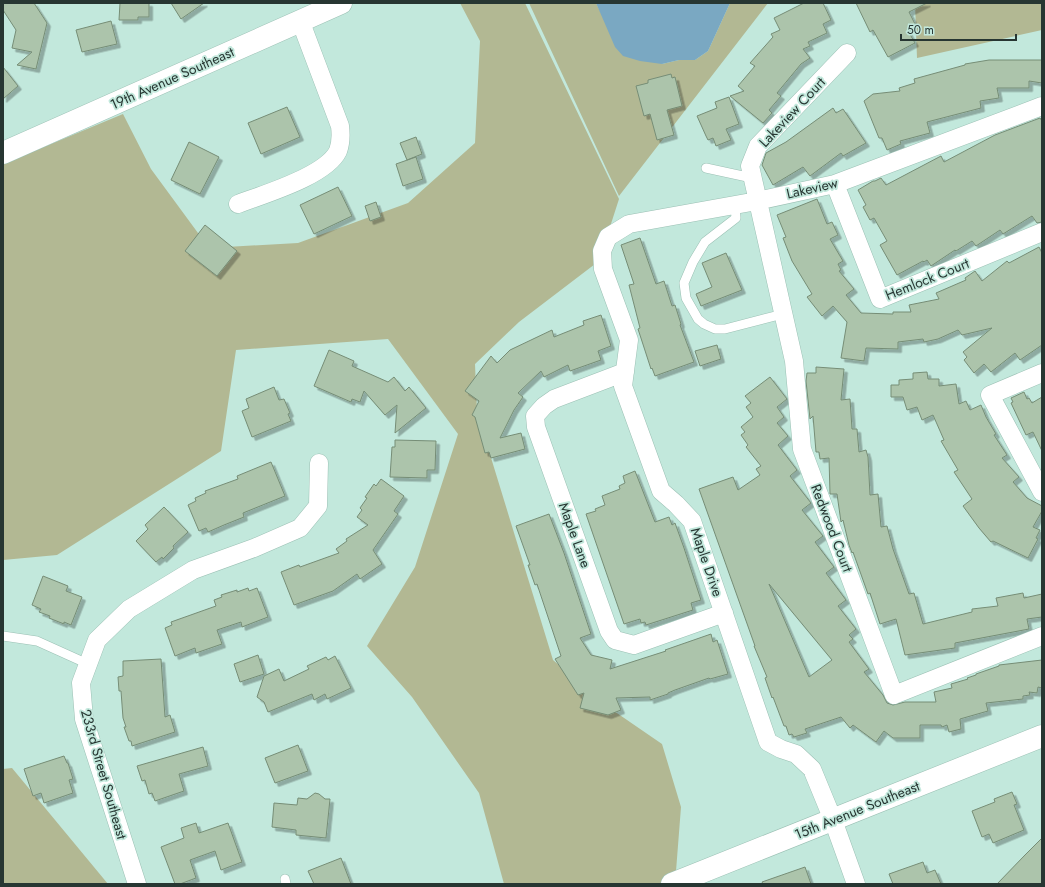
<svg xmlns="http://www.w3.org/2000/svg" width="1045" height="887" viewBox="0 0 1045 887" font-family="Jost,sans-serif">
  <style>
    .green { fill: #b2b893 }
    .water { fill: #7aa8c2 }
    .building { fill: #acc4ab; stroke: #768d76; fill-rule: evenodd; filter: url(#shadow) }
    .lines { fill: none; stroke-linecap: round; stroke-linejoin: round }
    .lane-casing { stroke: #9bc0b4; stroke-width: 10 }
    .street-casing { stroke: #9bc0b4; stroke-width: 19 }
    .secondary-casing { stroke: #9bc0b4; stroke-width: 23 }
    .lane { stroke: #fff; stroke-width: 9 }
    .street { stroke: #fff; stroke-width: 18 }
    .secondary { stroke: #fff; stroke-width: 22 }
    .labels { text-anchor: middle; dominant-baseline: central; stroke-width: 3.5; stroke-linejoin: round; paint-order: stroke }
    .street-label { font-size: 14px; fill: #273632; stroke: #c2e8dc }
  </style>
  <defs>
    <filter id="shadow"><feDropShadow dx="3.5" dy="3.5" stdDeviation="0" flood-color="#0004"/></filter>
  </defs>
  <rect width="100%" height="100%" fill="#c2e8dc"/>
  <!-- green -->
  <path class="green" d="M460 3H525L619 199 599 261 519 322 475 364 477 412 553 660 611 709 662 744 681 807 675 884H504L479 793 412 697 367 646 415 567 458 434 388 339 236 350 221 451 57 555 3 560V164L123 114 151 169 209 248 298 243 408 203 475 143 480 41Z
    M529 3H596L604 19 662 64 679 60H695L708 51 730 3H768L619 196Z
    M915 3H1042V30L917 58Z
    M12 768 108 884H3V769Z"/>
  <!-- water -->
  <path class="water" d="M596 3H730L708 51 695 60H679L662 64 640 61 623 56 615 47Z"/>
  <!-- building -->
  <path class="building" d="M3 3H34L47 23 36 69 17 65 32 52 12 48 16 30 3 10Z
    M120 3H149V17H138V20H119Z
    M171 3H204L181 19Z
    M804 3H823L831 20 823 24 827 33 808 42 810 46 803 49 810 58 801 64 777 93 781 96 769 110 772 113 763 123 730 96 744 91 738 86 755 66 750 63 773 37 771 34 780 30 774 18Z
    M856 3H927L909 12 915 24 907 29 915 43 888 57 873 30 870 32Z
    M111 21 117 44 82 52 76 30Z
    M989 60H1042V83L1029 81V88H997L999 98 980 101 981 108 927 122 930 133 900 141 901 144 887 150 882 138H879L864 101 873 94 900 91 899 88 915 83 914 79 965 65V64Z
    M3 67 18 86 3 99Z
    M671 74 672 78 675 77 682 106 667 110 674 135 657 140 650 114 644 116 636 86 648 83V80Z
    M729 97 739 124 726 129 731 140 716 146 713 138 708 140 706 136 697 116 717 108 715 102Z
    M287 107 300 137 261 154 248 123Z
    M833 108 836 113 843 109 866 143 843 156 841 153 810 176 803 167 773 185 762 165 766 153 786 142Z
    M1040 118 1042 121V222L1037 223 1032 216 1003 234 1000 230 976 246 972 241 956 251 955 250 931 266 927 260 924 262 923 261 897 275 880 245 887 241 874 218 870 220 863 207 866 205 858 190 873 181H875L881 178 886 185 941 156 944 162 995 135Z
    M416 137 422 154 407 160 400 143Z
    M189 142 219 157 200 194 171 180Z
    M416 157 423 179 403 186 396 164Z
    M338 187 352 216 314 234 300 205Z
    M817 199 827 224 832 222 838 235 830 239 843 261 838 264 841 270 839 271 854 289 846 295 861 313 893 314V312H911L909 305 939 299 936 293 966 280 965 278 975 271 982 281 1007 261 1009 263 1039 247 1042 253V345L1020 360 1015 353 991 372 984 364 974 373 964 360 967 357 963 352 992 328 962 335 958 330 938 339 924 342 923 339 898 342V349L866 348 864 361 841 358 847 322 833 306 822 316 807 297 812 294 792 261 783 238 786 237 777 215Z
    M376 202 381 217 370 221 365 206Z
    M205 225 237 251 217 276 185 251Z
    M640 238 656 284 664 281 672 306 675 305 681 324 680 325 694 362 655 376 652 368 651 369 638 329 640 328 629 285 634 284 621 245Z
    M726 253 742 290 701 306 696 294 712 287 702 263Z
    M601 315 611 346 598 351 601 360 570 371 568 365 544 377 541 371 518 393 523 397 514 410 500 438 521 433 525 449 491 458 489 452 485 453 475 417 472 415 479 401 465 391 491 356 497 363 510 350 552 330 554 337 584 325 583 321Z
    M717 345 721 359 700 366 695 351Z
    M329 350 354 361 352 366 388 382 394 377 405 391 409 387 426 408 395 433 397 405 385 415 364 391 360 402 352 399 351 402 314 386Z
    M816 367 844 369 841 400 850 399 852 429H857L859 452 866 450 868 457 870 495 878 494 881 527 887 526 893 549 909 594 914 593 923 624 972 612V609L998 606 996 598 1023 593 1024 598 1042 594V617L1027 619 1029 629 955 643V648L905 655 896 619 880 624 870 593 868 594 853 552 852 553 849 545 843 520 841 522 837 494H830L829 458 820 459 819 452H816L813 416 810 419 806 381 807 373H816Z
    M927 372 928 379H939V386L956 384 959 404 966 401 970 410 981 405 986 417 996 434 994 435 1007 455 1002 458 1019 477 1013 482 1027 498 1042 506V511L1033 527 1040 530 1036 538 1038 539 1028 558 993 541 991 542 979 528 963 506 972 499 954 472 958 470 941 441 944 440 933 415 922 420 917 407 907 410 903 397H891V385H899V380L913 379V373Z
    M770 377 787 399 777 407 784 417 777 423 788 436 778 445 797 470 790 476 811 503 802 510 823 536 815 542 834 567 826 573 846 600 838 606 856 629 849 635 853 639 849 642 869 669 864 672 883 695 887 703 893 705 905 702H936L934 692 952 688 951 684 968 679 967 678 976 675V674L999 666V665L1042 660V688L1038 687 1037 693 1029 692 1030 695 1023 696V699L986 703 988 711 960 719 961 729 949 732 947 725 942 727 941 725H920V738H893L884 731 876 742 853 725 850 728 841 717 805 729 807 733 794 737 792 734 789 735 786 726H784L773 697 772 698 765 678 767 677 754 646H755L699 489 733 477 738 490 760 475 756 469 761 466 746 447 748 445 741 435 745 432 741 427 753 417 746 407 751 403 745 396ZM769 584 832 660 809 677Z
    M274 387 279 400 284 399 290 413 288 414 291 421 252 437 242 411 249 408 246 399Z
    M1024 392 1027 399 1029 398 1032 403 1042 397V451L1033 432 1026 435 1011 403 1013 402 1011 398Z
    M395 440 436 441 435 470H427V478L390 477 392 447H395Z
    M271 462 285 496 243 513 244 517 224 525 208 532 206 528 199 531 188 505 196 501 195 498 206 493 205 491 238 479 237 476Z
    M635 471 655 522 669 517 672 525 675 523 684 548 701 600 691 603 693 610 646 625 645 622 641 623 640 619 624 624 586 514 596 511 595 509 605 505 602 496 620 489 619 486 625 483 623 476Z
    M381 479 404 496 394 511 398 514 373 550 382 564 360 579 357 574 333 591 294 605 281 572 299 565 300 567 339 553 336 549 347 541 346 539 368 525 357 517 362 510 360 508 367 498 365 497 374 484 376 486Z
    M164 507 188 532 173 546 174 548 163 559 162 557 156 562 136 541 148 529 145 525Z
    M549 514 564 553 591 634 580 638 591 655 612 660 610 669 666 651 665 650 711 634 713 642 717 640 728 674 710 679 709 678 675 690 668 693V694L650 700V697L616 698 621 710 608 715 580 708 584 693 578 695 555 659 561 656 537 584 535 585 528 565H530L516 526Z
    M43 576 68 586 66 591 82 597 71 625 64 622V624L49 618 50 616 39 612 41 609 32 605Z
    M248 588 249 591 257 588 268 617 242 627 241 622 217 630 222 644 196 653 195 648 175 656 165 628 172 625 171 622 216 606 214 600 222 597 221 595 237 590V592Z
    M258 655 264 674 240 682 234 664Z
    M335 656 351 688 327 699 325 694 314 700 312 694 268 712 264 702 257 697 264 676 279 669 284 681 309 669 307 666 326 657 328 660Z
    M161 659 165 717 170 715 175 732 132 746 131 741H129L124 727H126L123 718 121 691H119L118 677 123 676V661Z
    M298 745 308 771 275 783 265 758Z
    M203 747 208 766 179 774 184 791 155 801 152 793 149 794 145 780 142 781 137 766Z
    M64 756 67 763H68L73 779 69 780 73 793 44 803 41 793 33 796 24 769Z
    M1012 792 1017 804 1014 805 1024 830 993 843 989 834 982 837 972 811 995 802 994 799Z
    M315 793 319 794 325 799H330L326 838 296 835V830L272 827 274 803 297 805 298 798 307 799Z
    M196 823 199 833 228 823 242 862 221 870 215 851 190 860 196 878 180 884H175L161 847 184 838 181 828Z
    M1042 838V884H997L1025 855Z
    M341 858 351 884H314L308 871Z
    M923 862 927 873 935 870 941 884H893L889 874Z
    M805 867 811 884H763L762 882Z"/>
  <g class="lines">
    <!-- lane casing -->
    <g class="lane-casing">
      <path id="lane" d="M706 168 752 178
        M735 205 736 218 705 242 693 262 684 283 686 298 698 319 704 324 715 329H725L783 314
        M3 636 37 641 88 664
        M285 879 286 884"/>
    </g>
    <!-- street casing -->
    <g class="street-casing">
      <path id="street" d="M847 53 758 146 750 166 794 361 802 449 894 695 1042 636
        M835 184 880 299 1042 232
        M238 204C264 194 326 176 338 151 341 143 341 134 340 126L300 20
        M625 372 554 399 544 406 535 416 536 427 609 631 615 640 634 645 724 613
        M1042 373 990 395 1042 492
        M137 884 84 719 81 683 97 640 129 609 193 570 254 548 300 528 318 506 319 463
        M856 884 833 820 812 769 796 754 781 749 768 742 692 521 676 504 661 491 623 386 629 340 603 269 602 251 608 237 629 224 757 201 835 184 1042 106"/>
    </g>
    <!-- secondary casing -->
    <g class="secondary-casing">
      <path id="secondary" d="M3 153 341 3
        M672 884 1042 736"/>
    </g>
    <!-- lane -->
    <use href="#lane" class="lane"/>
    <!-- street -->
    <use href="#street" class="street"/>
    <!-- secondary -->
    <use href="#secondary" class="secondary"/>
  </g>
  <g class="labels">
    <!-- street labels -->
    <g class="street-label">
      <text transform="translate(172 78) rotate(-24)">19th Avenue Southeast</text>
      <text transform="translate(792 112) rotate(-47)">Lakeview Court</text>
      <text transform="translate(812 188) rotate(-13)">Lakeview</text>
      <text transform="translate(927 279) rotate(-22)">Hemlock Court</text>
      <text transform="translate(832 528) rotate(69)">Redwood Court</text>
      <text transform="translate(575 535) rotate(70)">Maple Lane</text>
      <text transform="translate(707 562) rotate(71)">Maple Drive</text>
      <text transform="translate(104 774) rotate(74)">233rd Street Southeast</text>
      <text transform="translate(857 810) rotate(-22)">15th Avenue Southeast</text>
    </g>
  </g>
  <!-- border -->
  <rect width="1045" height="887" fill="none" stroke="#273632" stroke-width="8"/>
  <!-- scale -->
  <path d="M901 34v6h115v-6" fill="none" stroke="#273632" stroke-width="2"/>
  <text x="907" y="34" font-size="12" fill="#273632" stroke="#c2e8dc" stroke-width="3" paint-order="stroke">50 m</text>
</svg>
